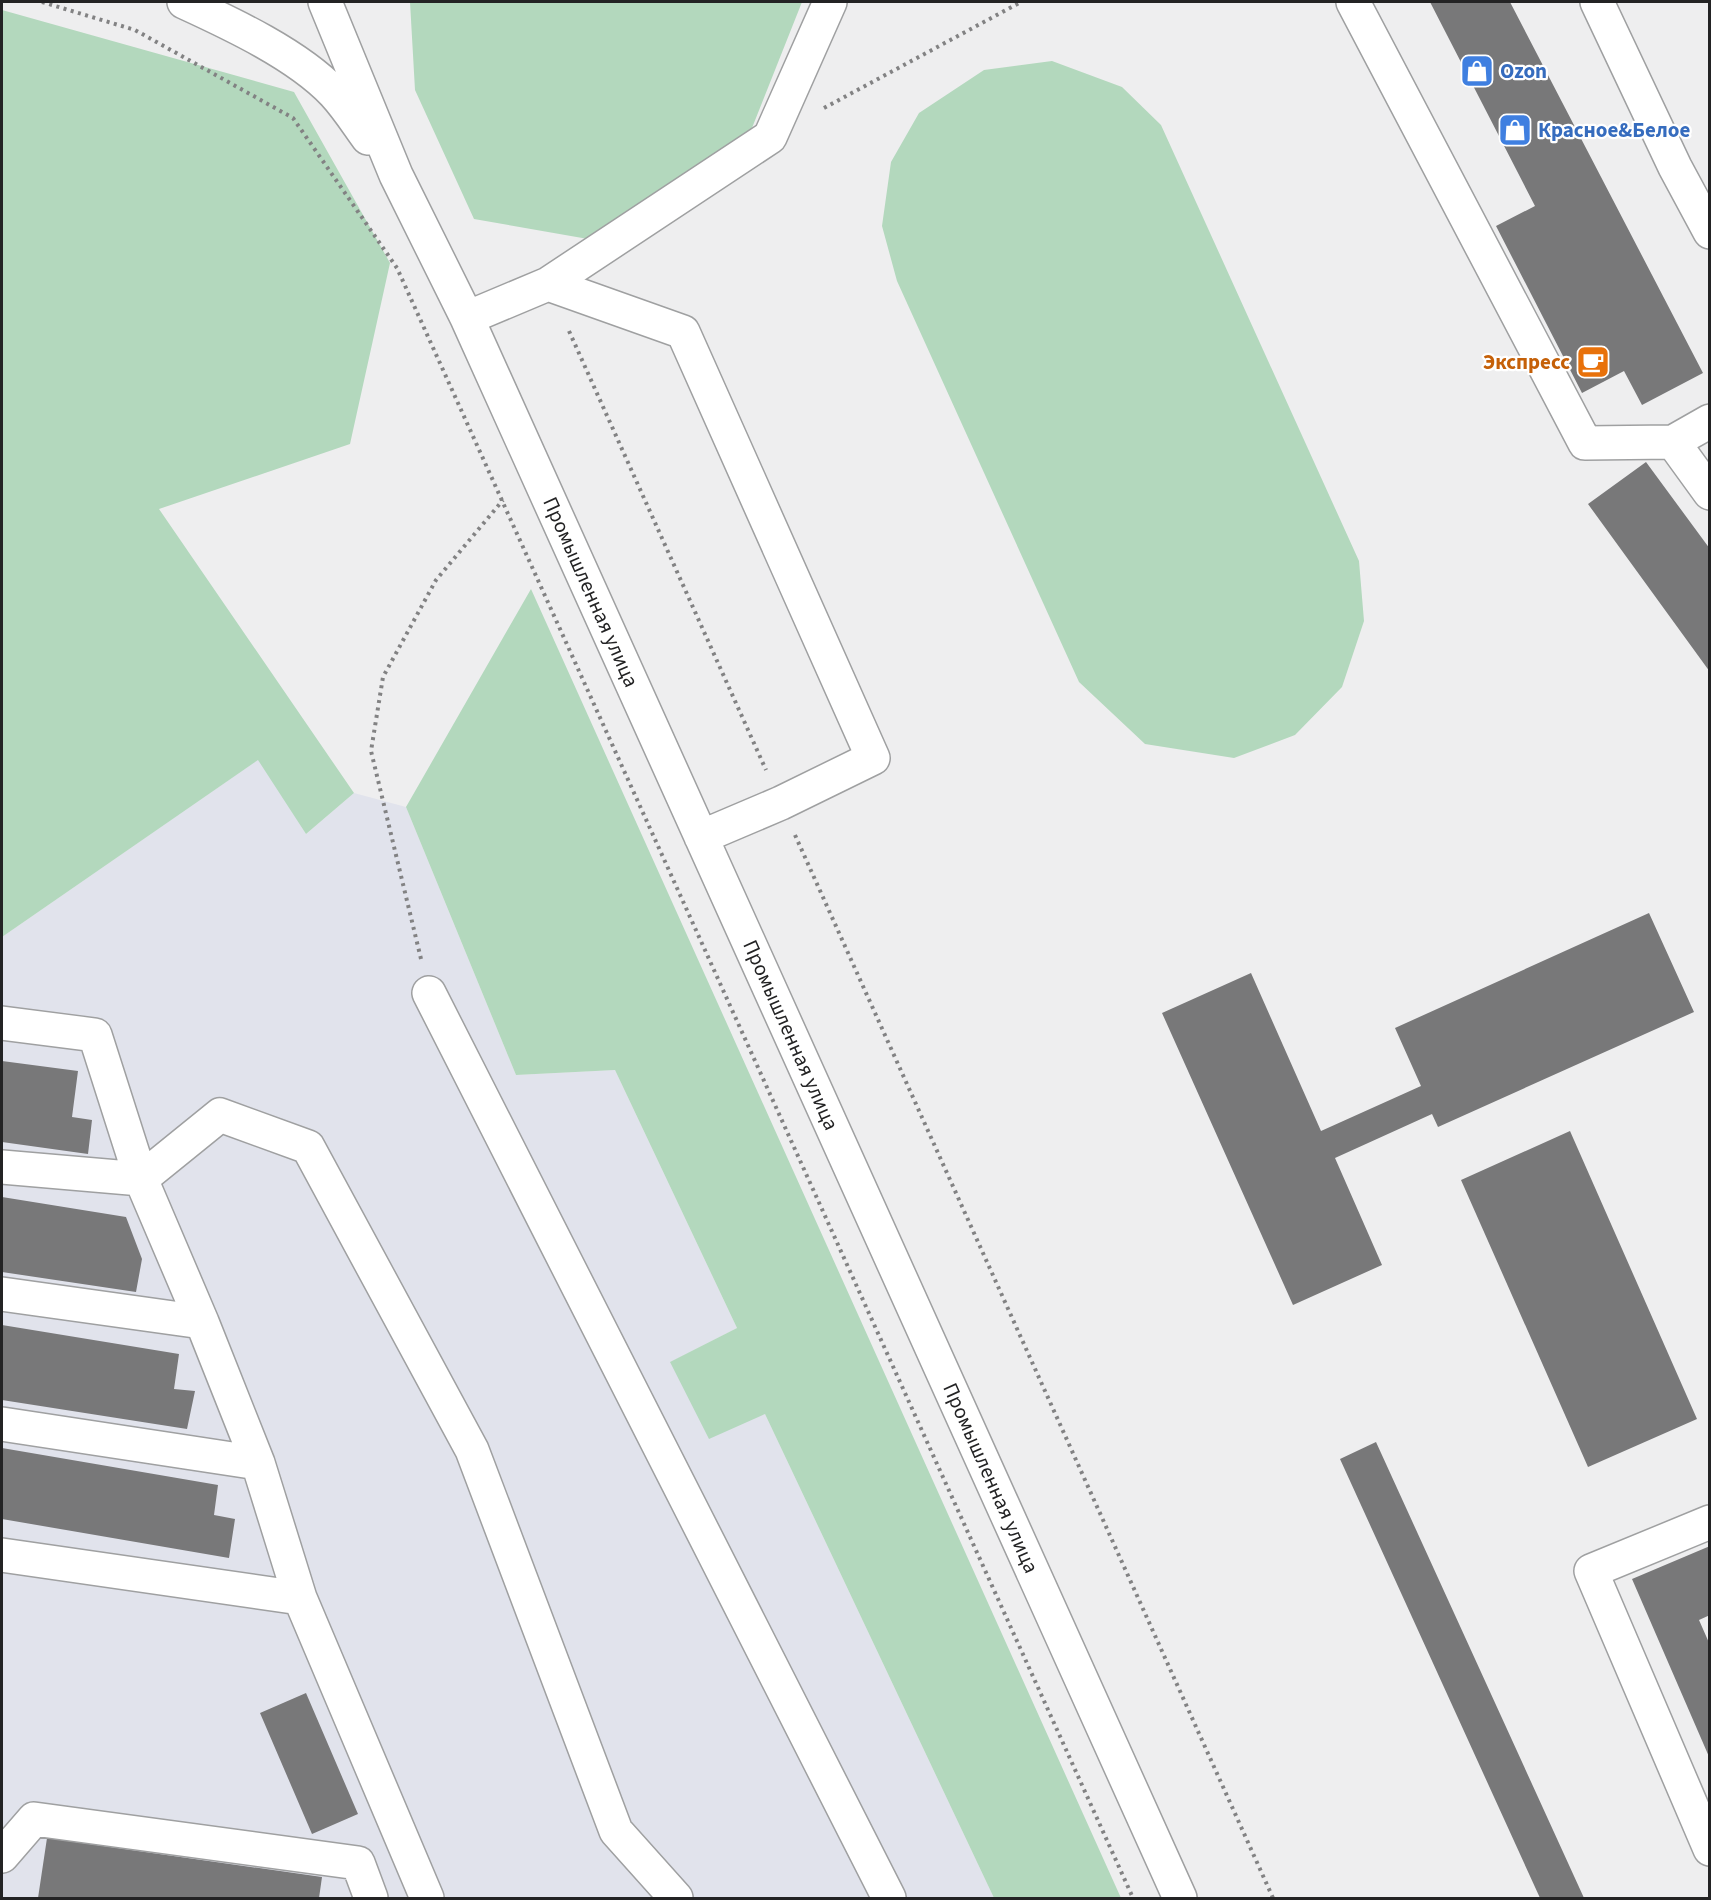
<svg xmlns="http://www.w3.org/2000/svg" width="1711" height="1900" viewBox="0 0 1711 1900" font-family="'Source Sans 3',sans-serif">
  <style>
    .built { fill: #e1e3ec }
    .green { fill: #b3d8bd }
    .building { fill: #787879 }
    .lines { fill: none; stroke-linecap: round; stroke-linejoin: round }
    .minor-casing { stroke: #9fa0a1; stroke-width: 36 }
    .path { stroke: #828283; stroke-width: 4; stroke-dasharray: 3 4.5; stroke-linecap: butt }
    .minor { stroke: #fff; stroke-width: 33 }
    .labels { text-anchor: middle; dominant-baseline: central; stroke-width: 4.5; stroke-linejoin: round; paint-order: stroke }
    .shop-label { font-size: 21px; font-weight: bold; fill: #366cbe; stroke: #fff; text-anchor: start }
    .food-label { font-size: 21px; font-weight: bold; fill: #c56008; stroke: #fff; text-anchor: end }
    .street-label { font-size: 21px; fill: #232324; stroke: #fff }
  </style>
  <rect width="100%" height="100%" fill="#eeeeef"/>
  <!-- built -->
  <path class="built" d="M259 759 306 834 354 793 406 807 516 1075 615 1070 737 1328 671 1362 765 1414 994 1898H2V937Z"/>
  <!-- green -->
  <path class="green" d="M410 2H802L750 133 588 239 474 219 415 90Z
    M2 10 294 92 390 263 350 444 159 509 354 793 306 834 258 760 2 937Z
    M1052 61 1122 87 1161 125 1359 561 1364 621 1342 687 1295 735 1234 758 1145 744 1079 682 897 281 882 226 891 162 919 113 984 70Z
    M531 589 1121 1898H994L765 1414 709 1439 670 1362 737 1328 615 1070 516 1075 406 807Z"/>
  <!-- building -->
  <path class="building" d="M1430 2H1510L1703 373 1642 405 1624 371 1582 393 1496 226 1535 206Z
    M1646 462 1710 549V672L1588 504Z
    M1649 913 1694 1012 1438 1127 1432 1114 1335 1158 1382 1265 1293 1305 1162 1013 1251 973 1321 1131 1421 1086 1395 1028Z
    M2 1061 78 1071 72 1117 92 1120 88 1154 2 1142Z
    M1570 1131 1697 1419 1588 1467 1461 1180Z
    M2 1197 126 1217 142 1259 136 1292 2 1272Z
    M2 1325 179 1354 174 1389 195 1391 187 1429 2 1400Z
    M1376 1442 1584 1898H1540L1340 1459Z
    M2 1448 218 1485 214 1515 235 1519 229 1558 2 1519Z
    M1710 1546V1615L1699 1620 1710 1645V1759L1632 1579Z
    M306 1693 358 1814 312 1834 260 1713Z
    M47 1838 322 1877 319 1898H38Z"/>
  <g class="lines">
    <!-- minor casing -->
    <g class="minor-casing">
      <path id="minor" d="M184 2C232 24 298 55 334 93 347 107 357 123 368 138
        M325 2 396 175 467 318 1180 1898
        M1353 2 1585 443 1673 442
        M1597 2 1675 167 1710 232
        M548 284 683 332 873 758 781 803 701 837
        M467 318 548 284 770 137 830 2
        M1710 421 1673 442 1710 493
        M429 993 889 1898
        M2 1023 95 1035 141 1179 202 1322 258 1463 300 1598 427 1898
        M2 1167 141 1179 220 1115 308 1147 472 1450 616 1831 676 1898
        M2 1294 202 1322
        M2 1424 258 1463
        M1710 1522 1591 1571 1710 1849
        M2 1555 300 1598
        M2 1856 34 1819 358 1863 371 1898"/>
    </g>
    <!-- path -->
    <path class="path" d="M42 2 135 30 293 118 397 268 1133 1898
      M824 108 1021 2
      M569 331 766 770
      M795 835 1273 1898
      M421 959 371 751 383 677 436 580 503 500"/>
    <!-- minor -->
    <use href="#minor" class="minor"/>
  </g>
  <!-- icons -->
  <defs>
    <g id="shop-square" transform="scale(1.725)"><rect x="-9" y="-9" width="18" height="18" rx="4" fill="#3f7fe0" stroke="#fff"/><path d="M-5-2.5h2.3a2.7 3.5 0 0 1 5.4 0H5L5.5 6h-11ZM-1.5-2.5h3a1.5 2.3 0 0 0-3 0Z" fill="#fff"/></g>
    <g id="cafe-square" transform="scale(1.725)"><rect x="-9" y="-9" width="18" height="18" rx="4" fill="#e8710a" stroke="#fff"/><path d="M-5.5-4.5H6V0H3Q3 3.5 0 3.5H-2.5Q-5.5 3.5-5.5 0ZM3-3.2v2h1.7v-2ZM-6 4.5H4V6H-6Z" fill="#fff"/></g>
  </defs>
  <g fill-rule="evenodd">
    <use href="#shop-square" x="1477" y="71"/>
    <use href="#shop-square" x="1515" y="130"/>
    <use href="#cafe-square" x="1593" y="362"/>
  </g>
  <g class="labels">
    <!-- shop labels -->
    <g class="shop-label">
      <text x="1500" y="71">Ozon</text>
      <text x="1538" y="130">Красное&amp;Белое</text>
    </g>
    <!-- food labels -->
    <g class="food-label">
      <text x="1570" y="362">Экспресс</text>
    </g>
    <!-- street labels -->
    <g class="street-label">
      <text transform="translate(591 592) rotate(66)">Промышленная улица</text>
      <text transform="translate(791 1035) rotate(66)">Промышленная улица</text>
      <text transform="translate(991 1478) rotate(66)">Промышленная улица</text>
    </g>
  </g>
  <!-- border -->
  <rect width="1711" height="1900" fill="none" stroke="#232324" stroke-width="6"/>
</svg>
